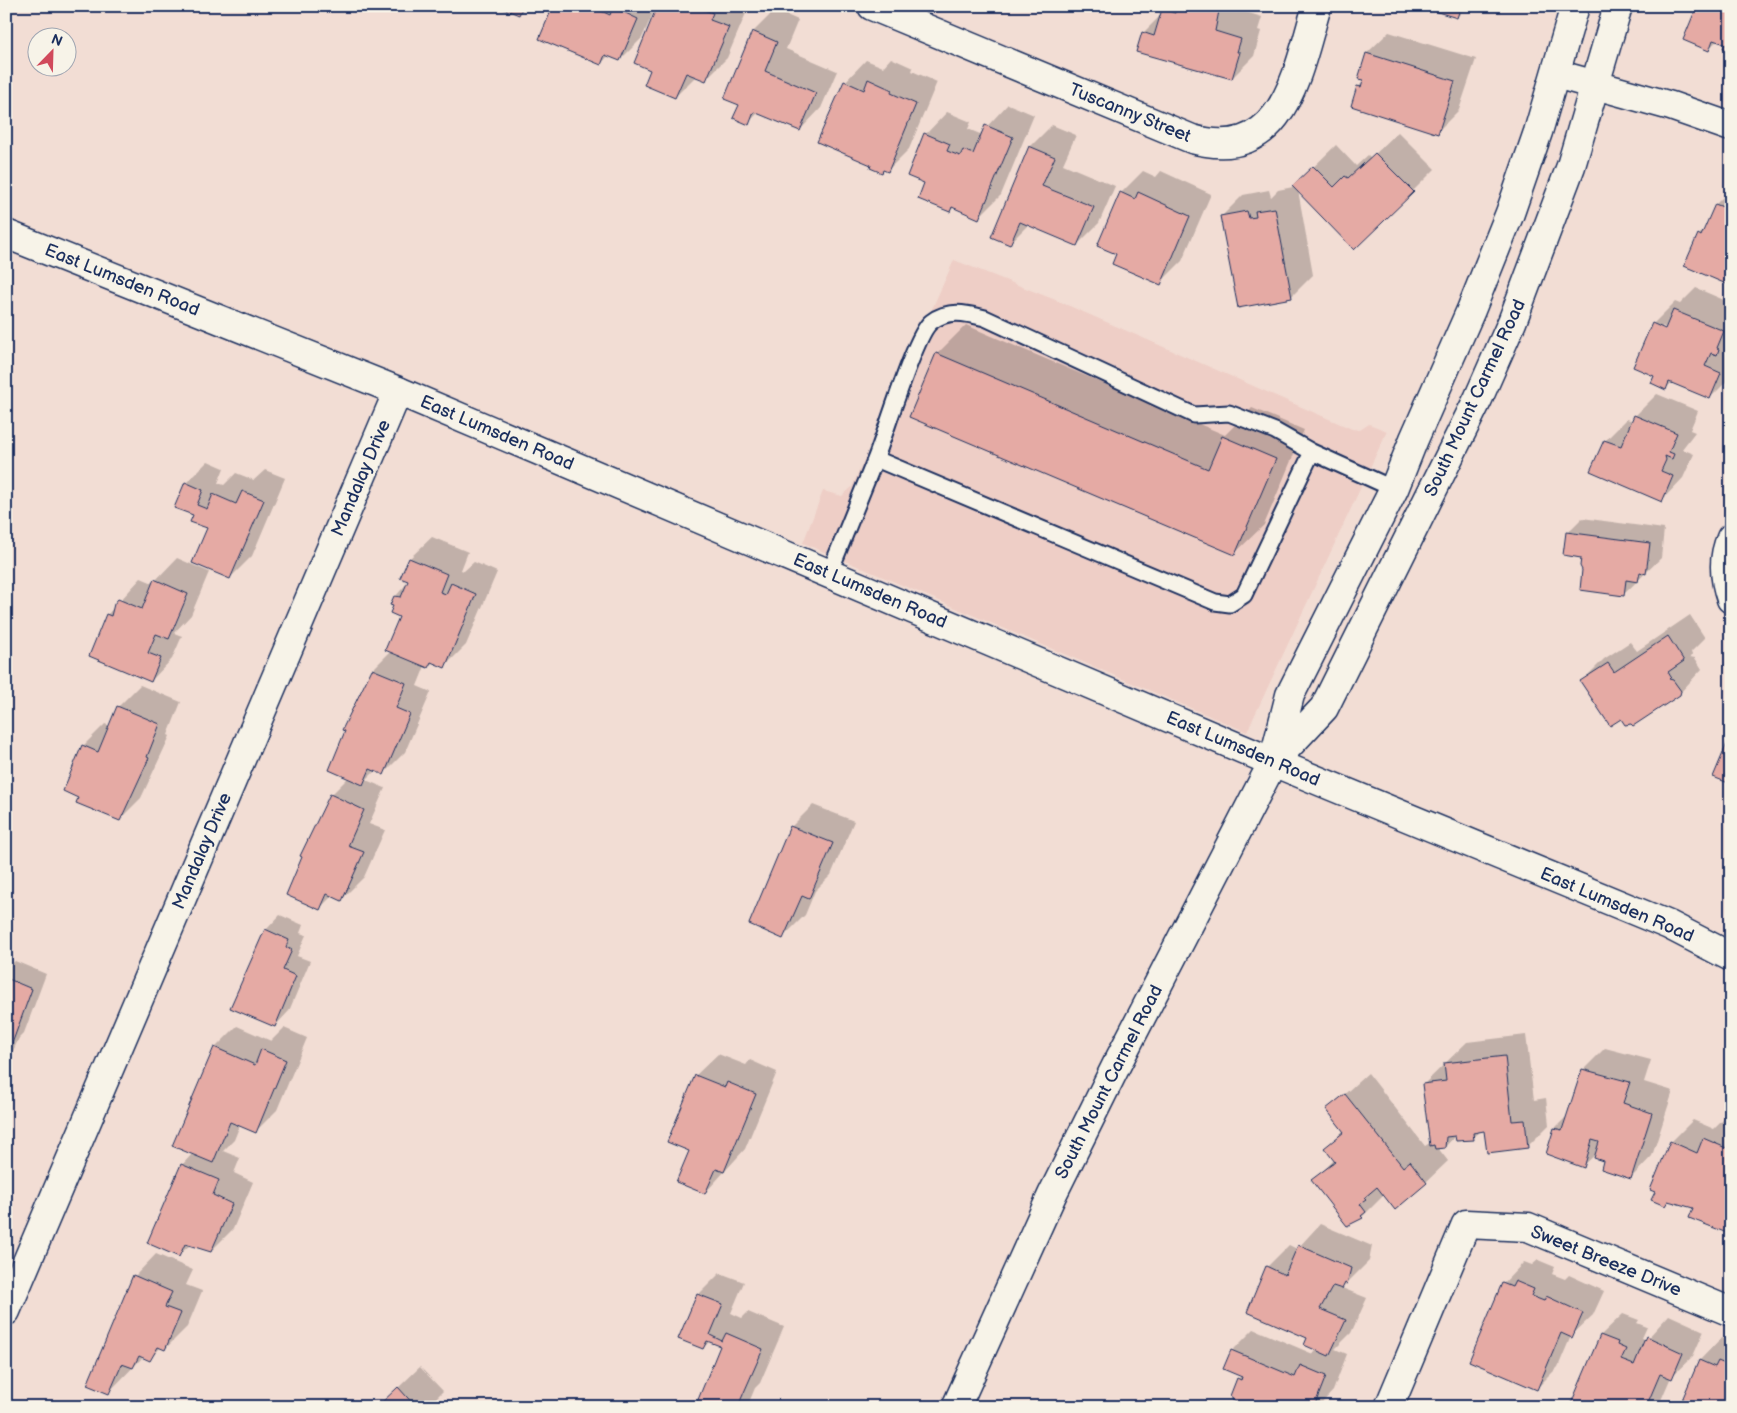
<svg xmlns="http://www.w3.org/2000/svg" width="1737" height="1413" viewBox="0 0 1737 1413" font-family="'Balsamiq Sans',sans-serif">
  <style>
    .built { fill: #eecec6 }
    .shadow { fill: #0003; fill-rule: evenodd }
    .building { fill: #e5aaa4; stroke: #1b2f5e }
    .lines { fill: none; stroke-linecap: round; stroke-linejoin: round }
    .service-casing { stroke: #1b2f5e; stroke-width: 19 }
    .minor-casing { stroke: #1b2f5e; stroke-width: 31 }
    .tertiary-casing { stroke: #1b2f5e; stroke-width: 31 }
    .service { stroke: #f7f3e8; stroke-width: 15 }
    .minor { stroke: #f7f3e8; stroke-width: 28 }
    .tertiary { stroke: #f7f3e8; stroke-width: 28 }
    .labels { text-anchor: middle; dominant-baseline: central; stroke-width: 4; stroke-linejoin: round; paint-order: stroke }
    .street-label { font-size: 18px; fill: #1b2f5e; stroke: #f7f3e8 }
  </style>
  <rect width="100%" height="100%" fill="#f2ddd4"/>
  <filter id="ink" filterUnits="userSpaceOnUse"><feTurbulence type="fractalNoise" baseFrequency=".02" numOctaves="2"/><feDisplacementMap in="SourceGraphic" scale="10" xChannelSelector="R" yChannelSelector="G"/><feConvolveMatrix kernelMatrix="1 2 1 2 8 2 1 2 1" color-interpolation-filters="sRGB"/></filter>
  <g filter="url(#ink)">
    <!-- built -->
    <path class="built" d="M954 260 1058 301 1352 429 1360 430 1369 424 1387 431 1247 732 803 543 823 491 842 496 852 487Z"/>
    <!-- shadow -->
    <path class="shadow" d="M555 6H656L642 38 620 60 609 55 601 64Z
      M659 6H749L727 58 705 80 696 76 675 97 652 69Z
      M1075 6H1085L1083 9Z
      M1166 6H1236V9L1262 17 1258 30 1261 31 1254 56 1232 78 1143 33 1161 15Z
      M1423 6H1467L1457 17Z
      M1699 6 1727 44 1718 40 1708 49Z
      M775 10 798 20 786 49 837 71 821 108 800 130 759 112 748 123 740 104 753 32Z
      M1389 32 1476 59 1459 110 1437 132 1358 87 1365 80 1367 53Z
      M891 58 913 68 912 71 937 82 909 149 887 171 873 164 845 82 866 60 883 67Z
      M1008 104 1034 115 1001 195 979 217 954 207 950 211 926 134 947 112 971 122 968 129 980 134Z
      M1052 125 1076 135 1063 164 1115 186 1099 223 1077 245 1029 224 1010 243 1030 147Z
      M1398 132 1435 169 1413 191 1298 190 1313 275 1291 297 1221 217 1243 195 1269 190 1271 197 1278 190 1293 187 1336 145 1356 166 1368 155 1371 158Z
      M1143 171 1156 177 1161 171 1211 194 1182 261 1160 283 1118 253 1121 193Z
      M1731 189V284L1699 235 1706 227 1716 204Z
      M1696 288 1731 303V339L1726 344 1731 347V377L1710 398 1672 382 1666 388 1656 375 1653 324 1675 302 1680 304ZM1662 326 1671 330 1662 329Z
      M966 325 1225 435 1252 408 1304 430 1264 525 1235 553 937 354Z
      M1657 394 1698 411 1690 430 1695 432 1682 449 1694 454 1683 478 1662 500 1605 441 1627 419 1633 421 1635 416Z
      M208 461 224 468 218 483 224 485 236 473 254 480 265 470 285 478 252 556 230 578 208 528 194 515 186 483Z
      M1582 518 1664 529 1661 558 1623 595 1584 569 1582 557 1567 533Z
      M432 537 468 552 461 570 464 571 474 562 497 572 466 645 445 666 433 662 428 667 425 666 417 686 431 692 405 752 383 774 376 770 366 780 385 788 369 824 385 830 364 877 342 899 333 895 319 909 331 795 349 777 373 669 391 651 401 616 391 612 395 597 409 581 410 558Z
      M177 558 209 572 191 615 174 633 182 636 172 659 151 681 107 615 141 578 153 583Z
      M1690 615 1705 638 1691 652 1692 655 1690 657 1695 658 1702 669 1679 694 1622 717 1582 681 1604 659 1630 642 1637 651Z
      M140 685 181 702 168 735 170 736 141 798 119 820 83 746 105 724 110 726 118 707Z
      M813 805 854 821 831 875 815 891 805 915 783 937 791 827Z
      M280 915 303 925 300 933 306 935 297 956 310 961 289 1011 275 1026 266 930Z
      M15 961 46 974 24 1033 19 1038 6 1066V969Z
      M237 1026 271 1041 284 1028 307 1038 277 1110 255 1132 240 1125 234 1140 223 1151 240 1158 234 1173 253 1182 233 1229 211 1251 190 1245 179 1255 182 1165 193 1153 215 1048Z
      M1526 1035 1534 1100 1546 1098 1549 1125 1527 1147 1485 1130 1481 1131 1473 1138 1456 1135 1445 1147 1438 1148 1448 1161 1426 1182 1384 1195 1362 1217 1313 1181 1335 1159 1326 1148 1344 1130 1328 1109 1368 1073 1425 1146 1431 1142 1424 1084 1467 1042Z
      M1605 1048 1651 1060 1644 1082 1673 1091 1652 1156 1631 1178 1605 1160 1597 1153 1583 1166 1555 1128 1568 1115 1583 1070Z
      M718 1054 746 1065 750 1060 777 1072 745 1149 705 1193 690 1151 668 1141 696 1075Z
      M1726 1117 1731 1119V1227L1726 1231 1695 1207 1670 1200 1665 1204 1656 1191 1671 1142 1693 1120 1714 1129Z
      M1320 1224 1372 1246 1369 1261 1342 1288 1367 1298 1351 1333 1335 1349 1347 1354 1333 1391 1318 1407H1242L1238 1379 1241 1376 1232 1351 1254 1329 1313 1354 1317 1350 1267 1267 1289 1245 1297 1249Z
      M156 1254 193 1270 186 1285 202 1291 187 1327 165 1349 161 1347 150 1359 143 1357 108 1393 135 1276Z
      M1538 1260 1555 1267 1552 1274 1565 1279 1569 1275 1604 1291 1593 1315 1571 1336 1558 1367 1536 1389 1503 1284 1524 1262 1532 1265Z
      M720 1273 744 1282 731 1313 742 1318 748 1312 784 1327 760 1383 755 1388 747 1407H696L722 1345 710 1341 703 1348 698 1295Z
      M1623 1314 1639 1320 1637 1323 1647 1327 1642 1338 1646 1340 1669 1315 1704 1331 1693 1356 1671 1377 1658 1407 1571 1406 1601 1335Z
      M1721 1338 1731 1342V1407L1700 1360Z
      M420 1367 443 1391 431 1403 435 1407H378Z"/>
    <!-- building -->
    <path class="building" d="M497 6H523L519 15Z
      M553 6H599L597 9 610 15 613 7 638 19 620 61 605 55 601 65 539 39Z
      M657 6H692L713 13 710 20 729 27 706 81 686 73 675 98 644 85 650 70 634 63Z
      M1177 6H1220L1215 31 1241 39 1237 52H1240L1232 79 1136 52 1142 32 1154 36 1162 9 1175 13Z
      M1418 6H1461L1457 18Z
      M1697 6H1731V51L1723 48 1725 44 1713 40 1709 51 1683 40Z
      M752 31 777 42 765 71 816 93 800 131 754 112 749 125 733 118 739 105 724 99Z
      M1366 53 1455 81 1438 134 1351 106 1357 86 1361 87 1363 80 1358 79Z
      M868 79 892 90 891 93 916 104 888 172 883 170 882 173 870 168 871 165 817 142 844 81 864 90Z
      M985 125 1013 137 979 219 952 207 950 212 918 199 924 183 907 176 924 133 950 144 947 151 960 156 963 150 973 154Z
      M1029 146 1055 157 1042 186 1094 207 1077 246 1020 222 1010 245 991 237Z
      M1375 153 1414 192 1354 250 1292 186 1313 166 1334 187 1345 176 1348 178Z
      M1120 192 1135 199 1138 192 1190 216 1161 285 1112 264 1116 254 1097 246Z
      M1715 204 1731 210V286L1684 266 1698 234 1701 236Z
      M1275 208 1292 298 1238 308 1220 216 1247 211 1249 218 1256 217 1255 211Z
      M1673 310 1724 331 1717 348 1719 349 1717 355 1711 353 1705 366 1721 373 1710 399 1669 382 1666 390 1651 383 1654 376 1633 367 1652 323 1665 329Z
      M936 353 1208 469 1222 436 1276 459 1235 555 909 417Z
      M1634 415 1677 433 1669 452 1674 454 1672 459 1665 456 1666 460 1661 471 1673 476 1662 502 1590 471 1604 440 1621 446Z
      M185 482 203 490 197 505 207 509 213 494 236 504 242 491 264 500 230 579 192 563 207 528 190 522 193 515 174 508Z
      M1566 532 1650 543 1646 574 1640 572 1638 582 1626 580 1624 596 1580 590 1582 570 1580 566 1581 558 1563 555Z
      M409 558 447 574 440 592 446 594 451 583 476 594 445 668 431 662 428 668 385 650 399 617 390 613 393 606 390 605 394 596 401 597 408 581 400 578Z
      M154 579 188 594 169 639 156 634 148 653 161 658 151 682 89 656 106 614 111 616 114 604 118 599 142 609Z
      M1668 636 1684 661 1668 672 1671 677 1669 679 1673 680 1681 691 1680 695 1633 726 1631 724 1625 725 1621 719 1610 726 1580 681 1608 663 1614 672Z
      M372 669 406 683 396 708 410 714 384 775 370 769 363 785 329 770 345 731 342 730Z
      M117 706 160 724 147 757 149 758 120 821 76 803 78 798 63 791 82 745 98 752Z
      M1731 734V784L1713 777Z
      M330 794 364 810 348 846 364 852 342 901 327 894 320 910 286 895 302 857 300 856Z
      M790 826 833 843 809 899 802 896 783 939 749 924Z
      M265 929 289 940 286 947 292 950 283 970 296 976 275 1027 230 1008Z
      M6 978 32 989 10 1049 7 1047 6 1050Z
      M214 1047 255 1065 261 1049 286 1060 256 1133 230 1122 213 1163 172 1146Z
      M1505 1056 1512 1121 1525 1120 1528 1148 1487 1153 1484 1131 1473 1133 1474 1140 1456 1141 1455 1136 1446 1137 1445 1148 1435 1149 1434 1145 1430 1146 1422 1084 1446 1081 1444 1063Z
      M1582 1069 1630 1082 1623 1103 1652 1113 1631 1179 1601 1169 1603 1161 1594 1158 1599 1142 1592 1140 1584 1168 1546 1154 1554 1128 1562 1130Z
      M695 1075 725 1087 727 1082 756 1094 724 1172 716 1169 705 1194 676 1182 689 1151 667 1142Z
      M1345 1094 1403 1167 1410 1161 1427 1183 1395 1210 1377 1187 1364 1198 1366 1200 1360 1204 1366 1212 1361 1216 1363 1218 1347 1226 1311 1180 1335 1162 1324 1148 1344 1132 1326 1109Z
      M1731 1137V1191L1726 1202 1731 1204V1223L1727 1233 1689 1218 1693 1208 1668 1201 1665 1206 1651 1200 1655 1192 1650 1190 1670 1141 1697 1153 1703 1138 1726 1148Z
      M181 1164 219 1180 213 1195 232 1204 211 1252 185 1244 179 1257 147 1243Z
      M1298 1245 1351 1268 1347 1284 1345 1283 1342 1289 1333 1286 1320 1309 1346 1320 1329 1356 1304 1345 1307 1338 1247 1312 1266 1266 1285 1275Z
      M133 1275 172 1292 165 1307 181 1313 165 1350 158 1347 150 1361 139 1356 133 1368 122 1364 109 1394 87 1385Z
      M1515 1281 1534 1289 1531 1296 1544 1301 1546 1296 1583 1313 1572 1338 1561 1333 1537 1390 1469 1361 1502 1283 1512 1287Z
      M697 1294 723 1304 710 1335 722 1341 726 1333 763 1349 738 1406 695 1407 720 1346 707 1341 703 1349 678 1339Z
      M1600 1335 1618 1342 1617 1345 1626 1349 1621 1360 1634 1365 1646 1336 1683 1353 1672 1379 1660 1374 1646 1407 1570 1406Z
      M1231 1350 1295 1377 1300 1365 1326 1376 1314 1407H1240L1241 1404 1232 1400 1233 1398 1230 1396 1237 1378 1241 1380 1242 1377 1223 1369Z
      M1699 1360 1715 1367 1718 1361 1730 1366 1728 1372 1731 1373V1407H1679Z
      M398 1387 416 1407H377Z"/>
    <g class="lines">
      <!-- service casing -->
      <g class="service-casing">
        <path id="service" d="M876 459 1215 602 1230 604 1244 595 1312 452
          M829 574C844 536 860 498 875 460 885 436 915 334 931 322 948 309 965 313 985 318L1194 415 1229 413 1275 431 1312 452 1394 489"/>
      </g>
      <!-- minor casing -->
      <g class="minor-casing">
        <path id="minor" d="M872 6 1192 139C1284 164 1297 73 1317 6
          M1556 74 1671 106 1731 127
          M1731 538C1722 558 1724 579 1731 599
          M6 1311 398 391
          M1389 1407 1466 1224 1528 1227 1731 1312"/>
      </g>
      <!-- tertiary casing -->
      <g class="tertiary-casing">
        <path id="tertiary" d="M6 234 398 391 1273 762 1669 925 1731 957
          M1274 761 1324 708 1478 399 1512 322 1571 166 1618 6
          M956 1407 1052 1195 1117 1064 1273 762 1290 695 1394 489 1414 439 1471 310 1510 213 1538 132 1575 6"/>
      </g>
      <!-- service -->
      <use href="#service" class="service"/>
      <!-- minor -->
      <use href="#minor" class="minor"/>
      <!-- tertiary -->
      <use href="#tertiary" class="tertiary"/>
    </g>
  </g>
  <g class="labels">
    <!-- street labels -->
    <g class="street-label">
      <text transform="translate(1130 113) rotate(22)">Tuscanny Street</text>
      <text transform="translate(122 280) rotate(22)">East Lumsden Road</text>
      <text transform="translate(1475 398) rotate(-65)">South Mount Carmel Road</text>
      <text transform="translate(497 433) rotate(23)">East Lumsden Road</text>
      <text transform="translate(361 478) rotate(-67)">Mandalay Drive</text>
      <text transform="translate(870 591) rotate(23)">East Lumsden Road</text>
      <text transform="translate(1243 749) rotate(23)">East Lumsden Road</text>
      <text transform="translate(202 851) rotate(-67)">Mandalay Drive</text>
      <text transform="translate(1617 905) rotate(23)">East Lumsden Road</text>
      <text transform="translate(1109 1082) rotate(-63)">South Mount Carmel Road</text>
      <text transform="translate(1606 1261) rotate(22)">Sweet Breeze Drive</text>
    </g>
  </g>
  <!-- margin -->
  <rect width="1737" height="1413" fill="none" stroke="#f7f3e8" stroke-width="25"/>
  <rect x="12" y="12" width="1712" height="1388" fill="none" stroke="#1b2f5e" stroke-width="2" filter="url(#ink)"/>
  <!-- north arrow -->
  <g transform="translate(52 52) rotate(23)"><circle r="24" fill="#f7f3e8" stroke="#9fa5b1"/>
  <path d="M0-4L9 19L0 12L-9 19Z" fill="#d1495b"/>
  <text y="-8" font-size="14" font-weight="bold" text-anchor="middle" fill="#1b2f5e">N</text>
  </g>
</svg>
